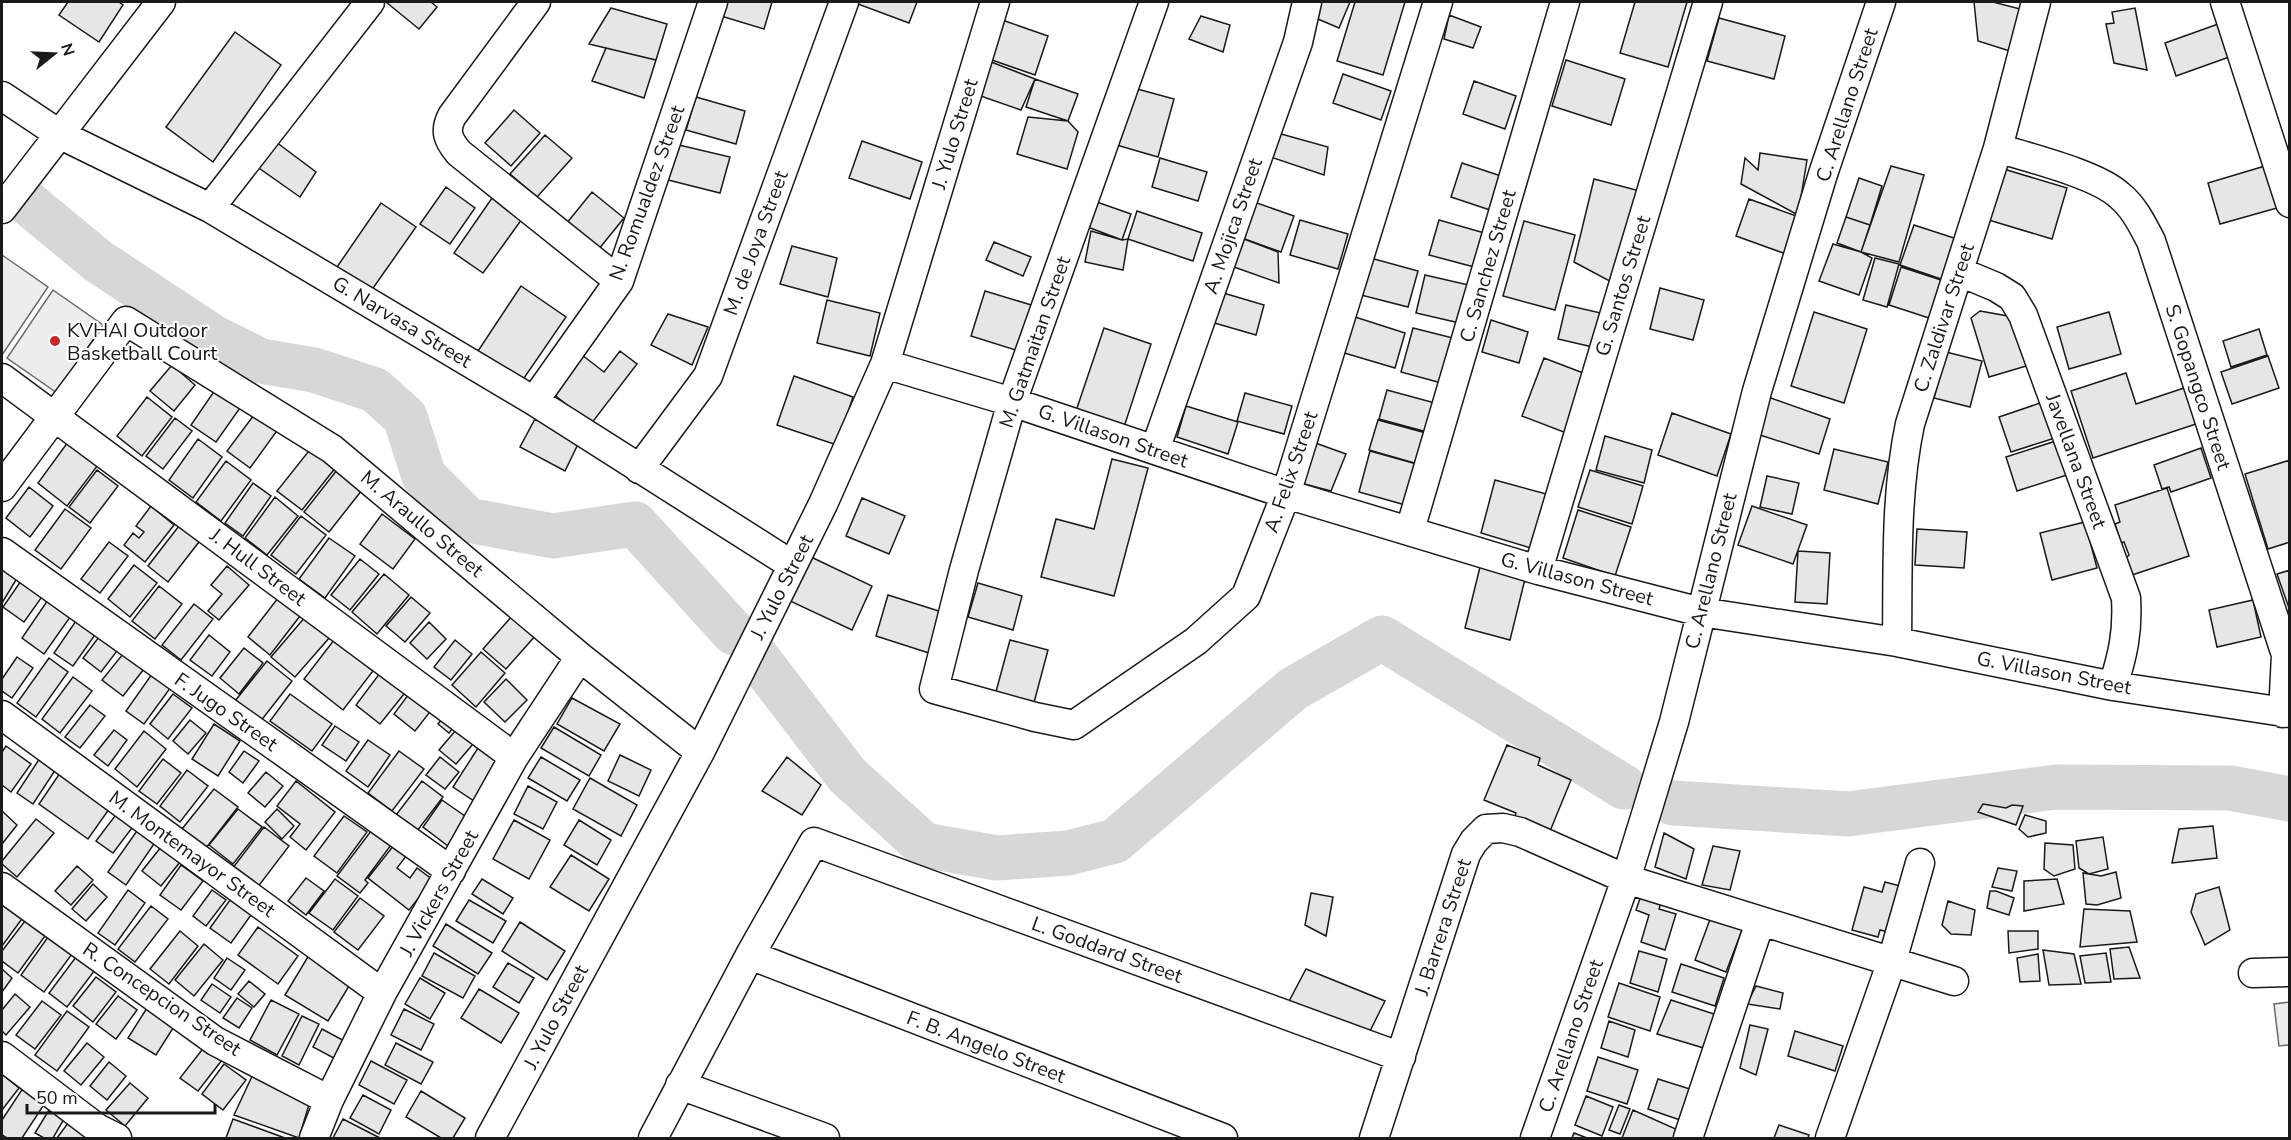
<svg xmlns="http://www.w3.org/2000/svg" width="2291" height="1140" viewBox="0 0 2291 1140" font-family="'Nunito Sans',sans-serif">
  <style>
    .built { fill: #ededed; stroke: #6a6a6a; stroke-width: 1.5 }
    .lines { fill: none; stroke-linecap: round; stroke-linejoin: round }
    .river { stroke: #d7d7d7; stroke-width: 45 }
    .building { fill: #e6e6e6; stroke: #1a1a1a; stroke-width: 1.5 }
    .minor-casing { stroke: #1a1a1a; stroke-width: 31 }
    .minor { stroke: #fff; stroke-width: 28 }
    .poi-dot { fill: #c62828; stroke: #fff; stroke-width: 2 }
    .labels { text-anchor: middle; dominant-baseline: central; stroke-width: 4.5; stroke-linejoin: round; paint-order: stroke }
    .street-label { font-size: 20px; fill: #1a1a1a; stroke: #fff }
    .poi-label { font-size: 20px; fill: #1a1a1a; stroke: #fff; text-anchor: start }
  </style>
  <rect width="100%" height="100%" fill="#fff"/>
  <!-- built -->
  <path class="built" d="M2 255 48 287 2 355Z
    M53 290 103 325 57 393 7 358Z
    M2289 1002V1045L2279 1046 2274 1004Z"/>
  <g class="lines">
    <!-- river -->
    <path class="river" d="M23 199 98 261 213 337 261 361 314 370 375 390 405 417 424 476 468 520 553 536 635 524 734 633
      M752 651 847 775 924 845 997 858 1068 853 1115 841 1293 689 1382 638 1624 787
      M1673 803 1848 814 2056 787 2230 788 2290 799"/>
  </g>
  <!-- building -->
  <path class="building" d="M68 2H119L123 5 99 42 59 15Z
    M386 2H431L437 7 419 29Z
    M726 2H772L764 29 721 16Z
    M858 2H917L909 23 858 4Z
    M1311 2H1350L1339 28 1306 14Z
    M1355 2H1405L1383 75 1337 61Z
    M1635 2H1687L1668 67 1620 53Z
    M1974 2H1993L2024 10 2013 52 1978 41Z
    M611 8 667 24 656 60 589 44Z
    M2135 8 2147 70 2114 63 2106 24 2114 23 2112 12Z
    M1449 15 1481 27 1473 48 1444 39Z
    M1201 16 1230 25 1223 52 1189 39Z
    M1719 18 1785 36 1774 79 1707 61Z
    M1002 20 1048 36 1035 75 989 59Z
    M2221 23 2232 56 2176 76 2165 43Z
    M235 32 281 65 213 162 166 127Z
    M606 48 656 60 644 98 592 81Z
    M986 60 1035 79 1021 110 975 94Z
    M1566 60 1625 79 1611 125 1552 106Z
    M1343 74 1391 91 1381 120 1333 103Z
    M1035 79 1078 94 1068 121 1026 107Z
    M1474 81 1516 96 1505 129 1463 114Z
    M1130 87 1174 99 1158 157 1113 144Z
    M696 97 745 111 736 144 686 130Z
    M514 110 540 133 511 166 485 143Z
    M1028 117 1068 121 1078 132 1067 169 1017 154Z
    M1274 132 1328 147 1324 175 1268 156Z
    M545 135 572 158 537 197 510 174Z
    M272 139 316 172 300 197 253 164Z
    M862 141 922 162 910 199 849 178Z
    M679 145 730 157 720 193 668 180Z
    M1760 153 1807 160 1798 215 1741 184 1745 158 1758 170Z
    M1160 158 1207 172 1198 201 1152 187Z
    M1462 163 1504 177 1493 211 1451 197Z
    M1891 166 1924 175 1899 262 1861 252Z
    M2265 166 2277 208 2220 224 2208 183Z
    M1997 167 2067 188 2052 239 1982 218Z
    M1859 178 1882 186 1870 225 1846 217Z
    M1594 179 1640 191 1617 285 1574 262Z
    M446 187 475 208 450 244 420 224Z
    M592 192 624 218 594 255 562 229Z
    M492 198 522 219 483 273 454 253Z
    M1749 199 1799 217 1786 254 1736 236Z
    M1094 201 1131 214 1122 240 1085 226Z
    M1254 202 1294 216 1281 252 1242 238Z
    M381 203 416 227 371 291 337 267Z
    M1137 211 1202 233 1193 261 1128 239Z
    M1846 217 1870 225 1861 252 1837 243Z
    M1300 220 1348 234 1338 269 1290 255Z
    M1439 220 1488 234 1478 268 1429 255Z
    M1524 221 1575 235 1555 310 1503 296Z
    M1914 225 1957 239 1944 280 1900 265Z
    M1091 231 1122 240 1128 239 1123 270 1085 262Z
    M1244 239 1278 252 1279 283 1234 267Z
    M994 242 1031 257 1023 276 986 260Z
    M1833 244 1861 252 1872 258 1859 295 1819 281Z
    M792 246 837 258 828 297 780 284Z
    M1367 257 1418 271 1408 307 1357 294Z
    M1875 258 1899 264 1887 307 1863 300Z
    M1901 267 1941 280 1929 318 1889 305Z
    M1425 275 1473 286 1464 324 1416 313Z
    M521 286 566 317 522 381 478 351Z
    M1660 288 1704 300 1693 340 1650 329Z
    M985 291 1038 307 1025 353 971 336Z
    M1220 292 1264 305 1256 335 1211 322Z
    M827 300 880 313 870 356 817 343Z
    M1566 305 1605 314 1597 348 1558 339Z
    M1980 311 2019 318 2033 364 1989 377 1971 318Z
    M1814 312 1867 329 1844 403 1791 386Z
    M2109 312 2121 354 2069 369 2057 327Z
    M668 314 708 327 692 365 651 345Z
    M1352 316 1405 333 1395 368 1341 352Z
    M1491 320 1528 332 1519 363 1482 352Z
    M1104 328 1151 344 1124 427 1076 411Z
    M1413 328 1457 339 1445 384 1401 372Z
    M2259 329 2267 355 2231 367 2223 341Z
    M620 351 637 364 591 424 552 393 582 355 604 372Z
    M1946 352 1982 361 1970 407 1934 398Z
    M2268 356 2279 388 2232 404 2221 372Z
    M1544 358 1591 376 1569 434 1522 416Z
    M172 365 195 385 174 411 150 391Z
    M2126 373 2136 404 2187 387 2199 423 2093 458 2071 391Z
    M794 376 853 397 837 445 777 425Z
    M215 390 240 408 216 442 191 425Z
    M1387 390 1435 403 1427 432 1379 419Z
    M1245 393 1292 406 1284 434 1237 421Z
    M147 397 172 417 142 456 117 436Z
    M1768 397 1830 419 1819 454 1760 435Z
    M2046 401 2058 437 2011 452 1999 417Z
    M1186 406 1238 422 1228 454 1177 437Z
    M257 411 279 428 250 468 227 451Z
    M1672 413 1731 434 1717 476 1658 455Z
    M175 418 192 431 163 469 146 456Z
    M535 419 579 442 565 471 520 447Z
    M1378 420 1426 433 1418 464 1369 450Z
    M1605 436 1652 450 1644 483 1596 470Z
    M198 439 222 457 193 498 169 480Z
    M2059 440 2070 474 2017 491 2006 457Z
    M1310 441 1346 454 1331 491 1297 482Z
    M68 442 98 465 67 506 38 483Z
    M312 447 336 467 302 510 277 491Z
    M2201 448 2211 478 2171 492 2169 487 2162 489 2154 465Z
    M1834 449 1888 462 1878 504 1824 490Z
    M1370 451 1420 465 1409 506 1359 492Z
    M1112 459 1148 468 1114 596 1041 577 1056 519 1094 529Z
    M2290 460V542L2268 549 2245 474Z
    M226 461 251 480 221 521 196 502Z
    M97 470 118 486 90 523 69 507Z
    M337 470 362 490 329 532 304 512Z
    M1590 470 1643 486 1632 524 1578 507Z
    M1767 476 1799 483 1792 514 1760 507Z
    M1495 480 1550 495 1534 549 1481 533Z
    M253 483 271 496 243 536 225 523Z
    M29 487 53 506 30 537 6 518Z
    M2167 488 2189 556 2129 576 2124 560 2129 555 2124 542 2121 543 2115 524 2120 522 2115 505Z
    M275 497 298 516 267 555 245 538Z
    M862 498 905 516 889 554 846 536Z
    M151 506 174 525 145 562 124 545 133 533 139 538 144 532 136 526Z
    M1752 506 1807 525 1793 564 1738 545Z
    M65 509 91 528 61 569 35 550Z
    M1578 510 1631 527 1615 576 1563 558Z
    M382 514 415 539 393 569 360 544Z
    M301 516 326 535 296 574 271 555Z
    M182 522 202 538 168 582 148 566Z
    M2085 522 2097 568 2052 580 2040 533Z
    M1917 529 1967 532 1964 568 1915 565Z
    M329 538 355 556 325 598 299 579Z
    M109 542 128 556 100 593 81 579Z
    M1798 551 1830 553 1827 604 1795 602Z
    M811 557 872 586 852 630 790 601Z
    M360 559 379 574 350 610 331 595Z
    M2 565 19 575 2 603Z
    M134 565 157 583 130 617 108 599Z
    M227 566 249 585 219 620 208 611 222 594 211 585Z
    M1480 567 1525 579 1510 640 1465 628Z
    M2290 570V611L2277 574Z
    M384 574 409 595 377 634 352 612Z
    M23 578 44 594 24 622 3 607Z
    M978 583 1022 596 1013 630 968 617Z
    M159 586 182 604 155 639 132 621Z
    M888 595 942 612 929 653 876 636Z
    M50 597 73 613 44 654 22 638Z
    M411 597 430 613 405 642 386 626Z
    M278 598 300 616 270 655 248 637Z
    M2253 600 2261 637 2217 647 2209 610Z
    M194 604 213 619 181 660 162 645Z
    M513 615 536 635 506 669 483 649Z
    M306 616 330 637 295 677 271 657Z
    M78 618 97 632 73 666 54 653Z
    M429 622 446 639 427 659 410 643Z
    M102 633 120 647 101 672 83 658Z
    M209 635 230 652 212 676 190 660Z
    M334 640 373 671 343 710 304 679Z
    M455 640 472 654 451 680 434 667Z
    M1010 640 1048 650 1032 710 994 699Z
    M244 648 263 663 239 694 220 678Z
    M127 649 147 665 123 696 102 680Z
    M481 652 505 673 476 707 452 685Z
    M17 657 33 668 12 698 2 691V679Z
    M49 658 68 672 36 717 17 703Z
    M267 661 292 681 260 722 235 701Z
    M383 669 408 689 380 724 356 705Z
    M152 674 171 687 144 724 126 711Z
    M73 677 92 691 60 733 42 719Z
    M506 679 527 700 505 722 484 702Z
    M411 691 433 708 415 731 394 714Z
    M173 694 192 708 168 739 150 724Z
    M290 694 332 724 312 751 270 721Z
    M572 698 620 724 604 751 557 724Z
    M90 705 105 716 80 748 65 737Z
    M446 714 457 723 449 733 438 724Z
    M190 720 206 733 188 754 173 741Z
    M214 724 240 741 218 776 192 759Z
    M335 726 359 742 346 761 322 745Z
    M554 727 601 755 589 776 541 748Z
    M114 730 127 740 108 766 94 755Z
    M456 730 473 744 456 764 439 750Z
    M144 731 166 749 137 787 115 769Z
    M368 740 390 755 368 787 346 771Z
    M1507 745 1540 758 1538 765 1571 780 1548 836 1513 821 1516 813 1484 800Z
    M6 746 31 764 11 792 2 785V752Z
    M478 748 505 765 480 805 453 787Z
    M244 751 259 761 243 783 229 772Z
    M399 751 424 769 392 811 368 793Z
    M620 755 651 770 639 796 608 781Z
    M440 757 459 772 445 789 426 775Z
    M541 757 580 780 567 801 528 778Z
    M787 757 821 785 802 815 762 791Z
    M40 758 56 769 33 804 17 793Z
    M163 759 181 773 157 804 139 791Z
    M62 770 112 805 88 839 39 804Z
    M187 770 208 786 180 822 160 806Z
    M266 772 283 786 265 807 248 793Z
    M590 778 637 805 621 836 573 809Z
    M296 781 335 812 306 850 290 837 300 824 277 806Z
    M422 781 443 797 417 831 396 815Z
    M528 786 557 802 543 829 514 814Z
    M214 789 238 807 206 848 182 829Z
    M442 800 472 821 452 849 423 827Z
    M1983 804 2006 808 2012 805 2023 806 2016 825 1978 812Z
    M238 809 262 827 233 864 209 845Z
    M277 809 294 826 282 839 265 822Z
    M2 811 17 825 2 844Z
    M118 812 135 824 113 853 96 841Z
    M2025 815 2046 821V833L2028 837 2019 829Z
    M344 816 367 832 337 873 314 856Z
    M36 819 54 833 17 877 2 864V861Z
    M514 820 550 840 529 879 493 859Z
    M579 820 611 840 597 865 564 845Z
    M2213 826 2217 858 2172 863 2179 829Z
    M264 827 289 846 257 888 232 869Z
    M139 828 156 841 126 885 108 872Z
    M371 831 391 845 365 880 368 883 360 893 337 876Z
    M1664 833 1694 849 1686 879 1655 867Z
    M2103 837 2108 869 2089 874 2079 868 2076 841Z
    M2045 843 2073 845 2075 869 2054 876 2044 869Z
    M394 845 407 855 397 868 410 878 417 868 433 880 409 910 368 878Z
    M1713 846 1740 851 1730 890 1702 885Z
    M161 847 180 862 161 886 142 871Z
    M571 855 609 879 589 911 550 887Z
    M181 865 203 881 181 910 160 895Z
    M77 866 93 880 71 905 55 891Z
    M1998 868 2017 871 2012 891 1992 887Z
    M2116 872 2121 898 2097 905 2086 904 2083 873 2101 876Z
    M306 878 324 891 306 915 288 901Z
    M335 879 358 896 333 930 309 913Z
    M482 879 513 898 503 914 472 894Z
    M2057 879 2064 904 2024 911V881Z
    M1885 882 1904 887 1892 933 1880 930 1878 937 1852 930 1864 887 1882 892Z
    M93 884 107 897 86 921 72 909Z
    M2219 887 2230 930 2205 945 2191 912 2196 894Z
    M128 890 145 903 115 945 98 933Z
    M212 890 226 900 206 926 193 916Z
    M1643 890 1663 896 1659 909 1676 914 1665 950 1641 942 1649 915 1636 910Z
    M1990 891H1996L2014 898 2009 915 1987 908Z
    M1311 893 1333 897 1326 936 1305 925Z
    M360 898 384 916 358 950 334 932Z
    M2 899 27 912 2 946Z
    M230 900 251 915 231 943 210 928Z
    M469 900 506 921 493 943 456 921Z
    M1948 901 1975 910 1971 935 1951 934 1942 925Z
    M151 906 168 919 135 962 118 949Z
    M2084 909 2130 911 2137 942 2080 947Z
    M1712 914 1744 925 1726 972 1695 960Z
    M25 921 45 936 18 973 2 961V951Z
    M520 922 565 951 547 980 502 951Z
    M446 924 492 953 478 974 433 946Z
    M258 927 298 956 278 984 238 955Z
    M180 931 198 946 169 984 150 969Z
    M2008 931H2038V949L2009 953Z
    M48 937 72 954 44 992 21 975Z
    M204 944 223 960 194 996 175 980Z
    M2129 947 2140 978 2114 979 2110 949Z
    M2043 950 2074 954 2081 984 2049 985Z
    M1639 951 1667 959 1658 992 1630 983Z
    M434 953 475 976 463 998 422 976Z
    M2106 953 2111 982 2085 983 2080 956Z
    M2038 954 2040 981 2020 982 2017 958Z
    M309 955 352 981 328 1021 285 995Z
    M76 957 95 970 67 1007 49 993Z
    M227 958 245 970 231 990 214 978Z
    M508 963 534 978 519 1003 493 987Z
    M1681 964 1724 978 1715 1006 1672 992Z
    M2 969 12 978 2 992Z
    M1306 969 1385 1001 1369 1033 1286 1007Z
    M96 977 116 992 93 1022 73 1006Z
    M420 978 445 993 430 1019 405 1004Z
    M249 981 265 994 254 1007 238 994Z
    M1619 983 1660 997 1650 1031 1608 1017Z
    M212 984 231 997 220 1013 201 1000Z
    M1756 986 1783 993 1780 1009 1747 1004Z
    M479 989 519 1013 501 1043 461 1018Z
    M15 994 30 1007 6 1035 2 1031V1010Z
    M118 996 137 1010 116 1039 96 1024Z
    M237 998 252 1008 239 1028 223 1018Z
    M271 1000 299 1014 277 1055 250 1040Z
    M1671 1000 1717 1015 1707 1049 1657 1034Z
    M42 1001 61 1015 35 1049 16 1035Z
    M147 1008 175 1025 156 1055 128 1038Z
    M404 1009 434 1024 421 1050 391 1035Z
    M67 1011 89 1027 57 1071 35 1055Z
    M302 1016 319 1024 299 1065 282 1056Z
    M1609 1021 1635 1030 1628 1057 1601 1048Z
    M1750 1025 1768 1029 1756 1075 1740 1068Z
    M322 1029 352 1045 343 1063 313 1047Z
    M1795 1031 1843 1046 1835 1071 1788 1056Z
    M87 1043 104 1057 81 1085 64 1071Z
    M396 1043 433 1062 421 1084 385 1065Z
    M205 1046 222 1060 198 1091 180 1078Z
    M1598 1057 1638 1070 1627 1104 1587 1091Z
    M371 1061 407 1080 394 1104 359 1085Z
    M109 1062 126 1076 107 1100 90 1086Z
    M224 1064 246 1080 223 1110 202 1094Z
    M255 1070 310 1101 299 1138 234 1115Z
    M2 1074 19 1088 2 1110Z
    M1658 1079 1693 1090 1683 1121 1648 1109Z
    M130 1083 148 1098 125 1126 106 1110Z
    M25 1085 47 1100 22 1138H7L2 1135V1120Z
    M421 1091 465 1118 453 1138H441L406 1117Z
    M363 1095 391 1110 379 1134 350 1118Z
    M1586 1096 1613 1107 1602 1136 1575 1125Z
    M1619 1105 1630 1109 1620 1134 1609 1130Z
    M49 1110 64 1119 53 1138H44L35 1133Z
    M1633 1110 1678 1130 1674 1138H1622Z
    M71 1119 92 1138H57Z
    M233 1119 285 1138H226Z
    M343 1119 380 1138H333Z
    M1779 1125 1809 1135 1808 1138H1774Z
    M1574 1133 1587 1138H1572Z"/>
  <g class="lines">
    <!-- minor casing -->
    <g class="minor-casing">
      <path id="minor" d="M536 2 452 116C444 131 448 140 459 153L619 281
        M1154 2 1012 402 964 570 934 689 1035 717 1074 725 1196 641 1246 596 1286 494 1438 2
        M2225 2 2290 203
        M2 96 59 134 210 208 534 401 792 565
        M1998 148C2029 158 2096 174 2119 195 2134 207 2142 224 2151 241L2286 655 2283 713
        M210 208 370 2
        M2 209 161 2
        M1960 272 1996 287 2012 297 2023 315 2126 598C2128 632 2123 654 2113 686
        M885 364 1012 402 1286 494 1538 570 1701 612 1897 642 2113 686 2290 713
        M2 378 514 757
        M534 401 619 281 713 2
        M1155 450 1298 42 1307 2
        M639 469 708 376 844 2
        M2 487 126 321 332 449 580 657 700 752
        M1410 530 1565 2
        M2 552 451 871
        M1538 570 1708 2
        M1897 642C1898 569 1895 495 1910 424L1998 148 2036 2
        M2 715 382 993
        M2 887 215 1041 329 1100
        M750 955 1223 1138
        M2253 973 2290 972
        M2 1056 97 1128 117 1138
        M680 1085 825 1138
        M314 1138 329 1100 382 993 514 757 580 657
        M490 1138 700 752 823 504 885 364 995 2
        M653 1138 750 955 814 842 1401 1057
        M1374 1138 1466 854 1474 841 1486 829 1503 828 1520 832 1626 879 1954 981
        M1535 1138 1626 879 1647 811 1674 722 1757 391 1823 174 1881 2
        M1688 1138 1760 922
        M1830 1138 1892 961 1920 863"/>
    </g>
    <!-- minor -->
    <use href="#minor" class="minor"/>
  </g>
  <!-- markers -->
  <circle class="poi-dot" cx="55" cy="341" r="6"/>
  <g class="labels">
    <!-- street labels -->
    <g class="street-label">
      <text transform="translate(1847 105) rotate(-72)">C. Arellano Street</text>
      <text transform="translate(955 134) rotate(-73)">J. Yulo Street</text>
      <text transform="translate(647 193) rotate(-70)">N. Romualdez Street</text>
      <text transform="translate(1233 226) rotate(-71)">A. Mojica Street</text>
      <text transform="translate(756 243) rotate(-70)">M. de Joya Street</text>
      <text transform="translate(1488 266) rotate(-74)">C. Sanchez Street</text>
      <text transform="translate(1623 286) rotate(-73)">G. Santos Street</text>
      <text transform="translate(1944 318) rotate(-72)">C. Zaldivar Street</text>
      <text transform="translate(402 322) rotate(31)">G. Narvasa Street</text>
      <text transform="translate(1035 342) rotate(-71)">M. Gatmaitan Street</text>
      <text transform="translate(2198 387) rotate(72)">S. Gopangco Street</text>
      <text transform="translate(1113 436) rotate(19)">G. Villason Street</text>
      <text transform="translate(2076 461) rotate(70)">Javellana Street</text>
      <text transform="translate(1291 472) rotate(-71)">A. Felix Street</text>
      <text transform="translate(422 524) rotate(40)">M. Araullo Street</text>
      <text transform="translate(258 567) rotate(37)">J. Hull Street</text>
      <text transform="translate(1711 571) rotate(-76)">C. Arellano Street</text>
      <text transform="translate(1577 579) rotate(15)">G. Villason Street</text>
      <text transform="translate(782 587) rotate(-63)">J. Yulo Street</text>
      <text transform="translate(2054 673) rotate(11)">G. Villason Street</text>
      <text transform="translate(226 712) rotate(35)">F. Jugo Street</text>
      <text transform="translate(192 854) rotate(36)">M. Montemayor Street</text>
      <text transform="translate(439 893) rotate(-61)">J. Vickers Street</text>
      <text transform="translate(1443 927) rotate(-72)">J. Barrera Street</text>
      <text transform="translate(1107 950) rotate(20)">L. Goddard Street</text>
      <text transform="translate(162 999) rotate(34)">R. Concepcion Street</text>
      <text transform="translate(556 1017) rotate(-62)">J. Yulo Street</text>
      <text transform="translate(1571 1036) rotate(-71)">C. Arellano Street</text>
      <text transform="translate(986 1047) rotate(21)">F. B. Angelo Street</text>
    </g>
    <!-- poi labels -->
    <g class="poi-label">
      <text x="67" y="330">KVHAI Outdoor<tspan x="67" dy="23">Basketball Court</tspan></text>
    </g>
  </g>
  <!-- border -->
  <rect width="2291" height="1140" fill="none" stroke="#1a1a1a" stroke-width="6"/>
  <!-- north arrow -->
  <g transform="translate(54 54) rotate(72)" stroke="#ffffff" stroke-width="4.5" paint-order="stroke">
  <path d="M0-4.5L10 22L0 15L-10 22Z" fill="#1a1a1a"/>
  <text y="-9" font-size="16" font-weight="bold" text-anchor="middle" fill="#1a1a1a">N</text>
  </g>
  <!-- scale -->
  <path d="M27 1104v9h188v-9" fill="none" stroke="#1a1a1a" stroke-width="3"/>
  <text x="36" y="1104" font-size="18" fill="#1a1a1a" stroke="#ffffff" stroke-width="4.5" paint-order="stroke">50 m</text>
</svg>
